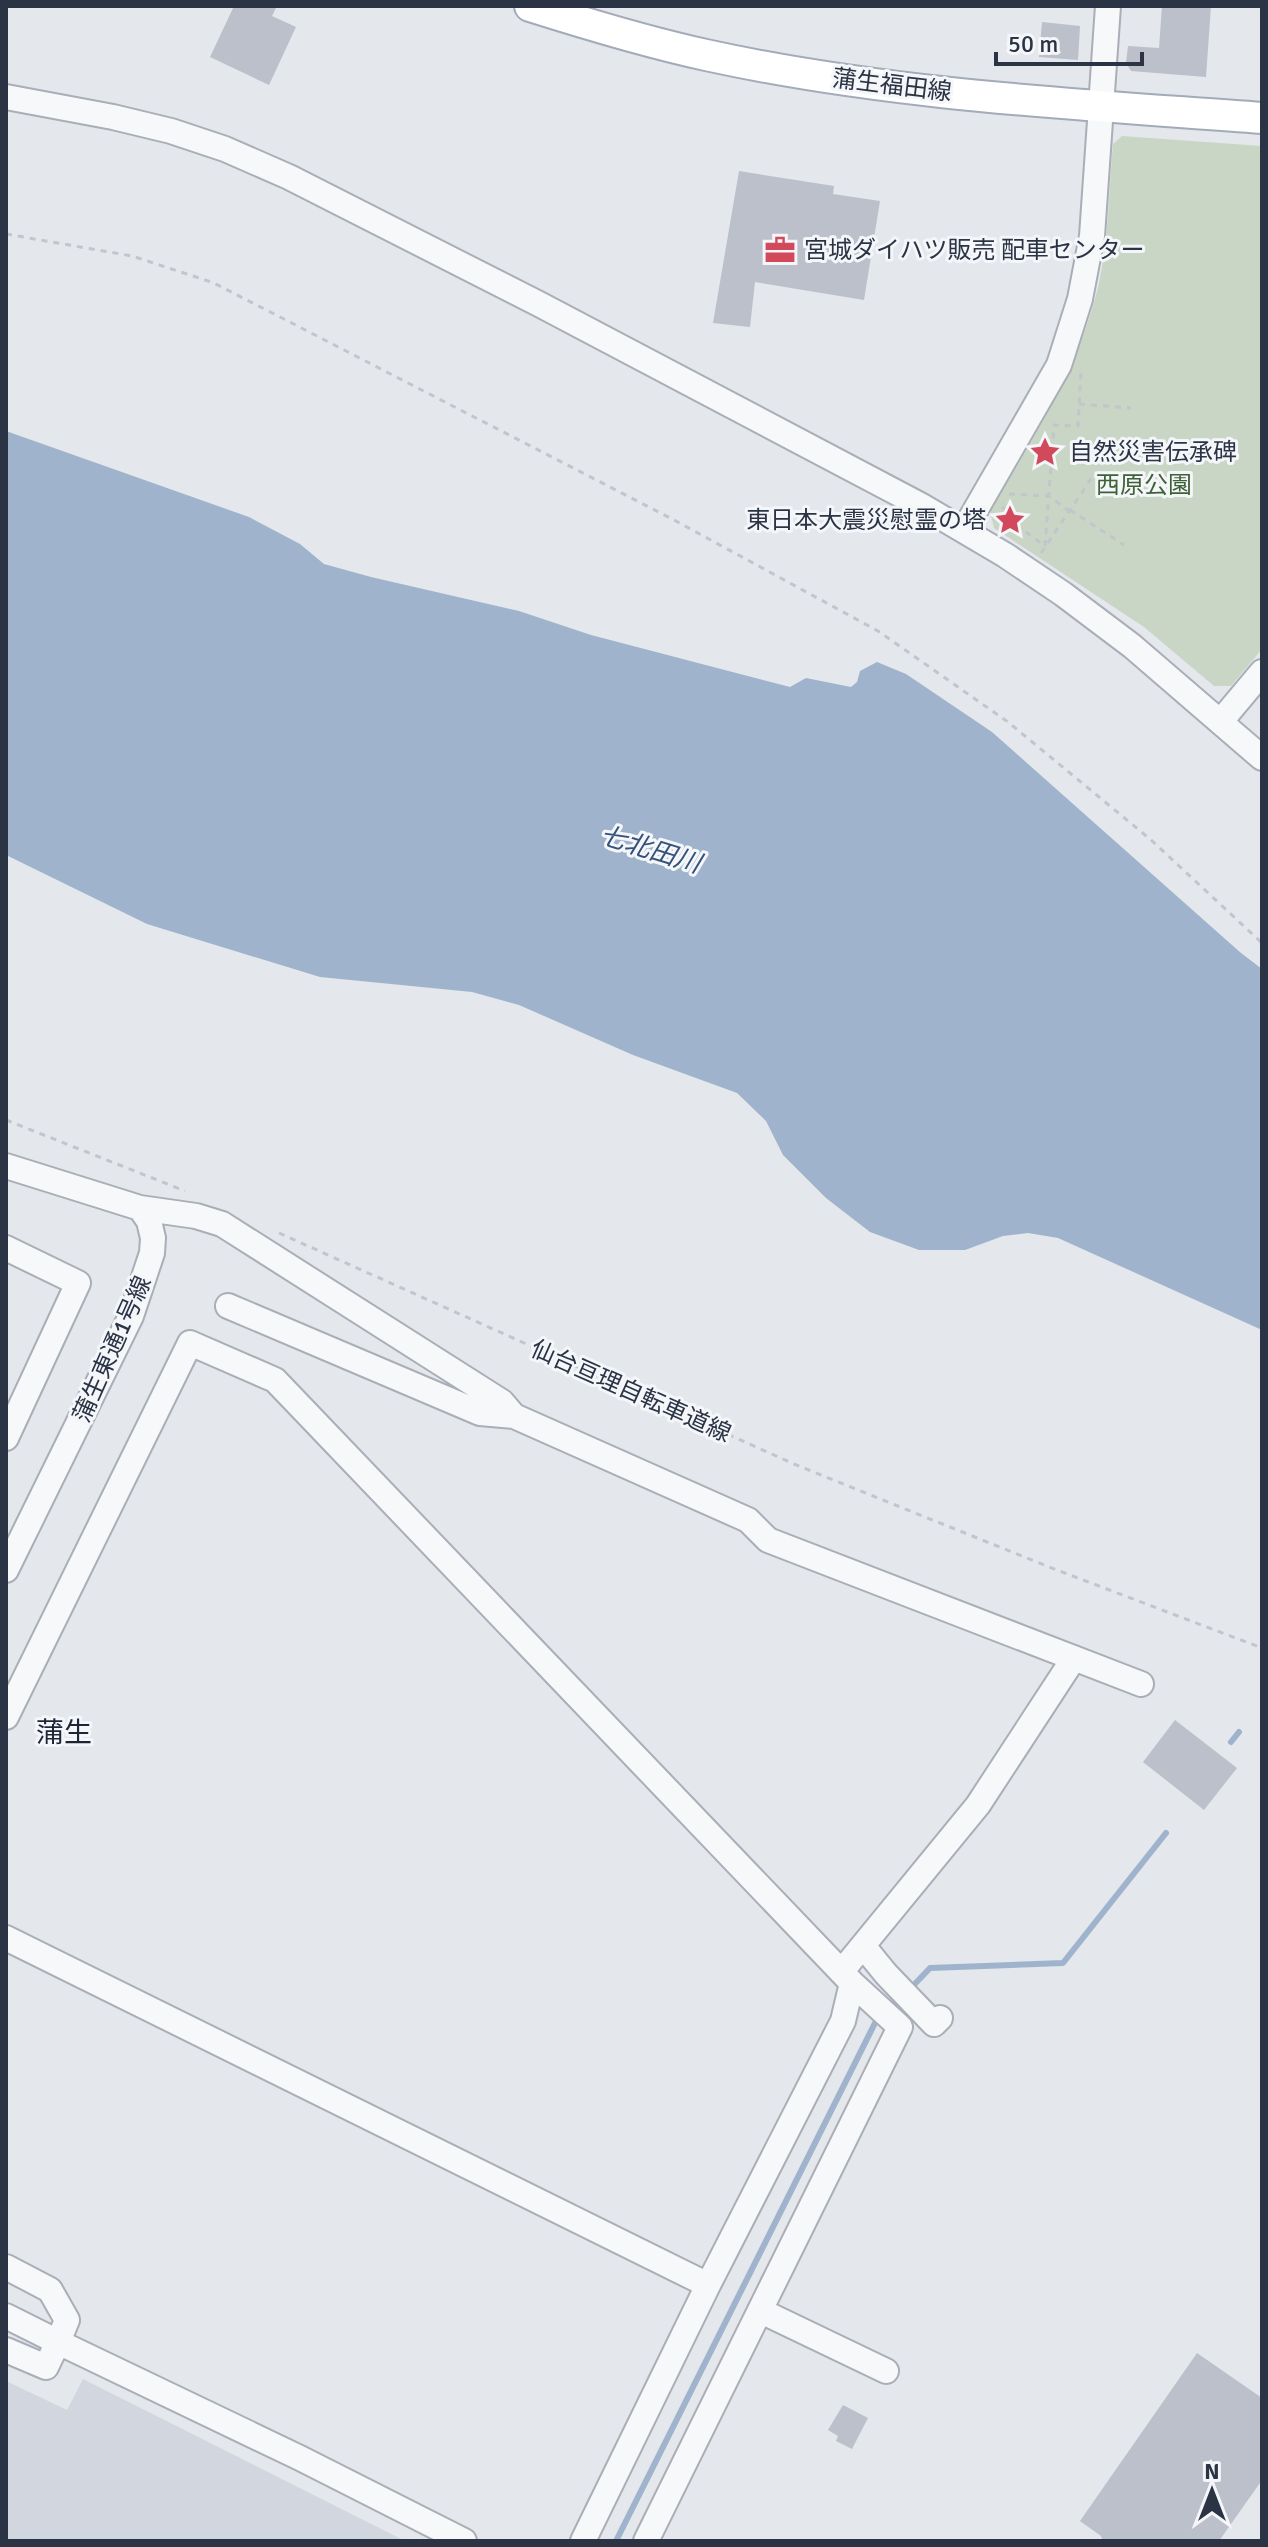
<svg xmlns="http://www.w3.org/2000/svg" width="1268" height="2547" viewBox="0 0 1268 2547" font-family="Signika,'Noto Sans JP',sans-serif">
  <style>
    .built { fill: #d2d6de }
    .green { fill: #c9d6c5 }
    .water { fill: #9fb4cc }
    .lines { fill: none; stroke-linecap: round; stroke-linejoin: round }
    .stream { stroke: #9fb4cc; stroke-width: 6 }
    .building { fill: #bbc0ca }
    .minor-casing { stroke: #a9aeb7; stroke-width: 28 }
    .major-casing { stroke: #a3abb8; stroke-width: 34 }
    .path { stroke: #c2c5cb; stroke-width: 3; stroke-dasharray: 6 6; stroke-linecap: butt }
    .minor { stroke: #f7f8fa; stroke-width: 24 }
    .major { stroke: #fff; stroke-width: 30 }
    .labels { text-anchor: middle; dominant-baseline: central; stroke-width: 6; stroke-linejoin: round; paint-order: stroke }
    .street-label { font-size: 24px; fill: #2b3445; stroke: #f4f6f9 }
    .poi-label { font-size: 24px; fill: #2b3445; stroke: #f4f6f9; text-anchor: start }
    .park-label { font-size: 24px; fill: #3f6138; stroke: #f4f6f9 }
    .water-label { font-size: 26px; font-style: italic; fill: #34527a; stroke: #f4f6f9 }
    .quarter-label { font-size: 28px; fill: #1d2536; stroke: #f4f6f9 }
  </style>
  <rect width="100%" height="100%" fill="#e4e7ec"/>
  <!-- built -->
  <path class="built" d="M83 2379 405 2541H6V2381L67 2410Z"/>
  <!-- green -->
  <path class="green" d="M1122 136 1262 146V649L1231 686H1214L1144 627 994 528 990 511C1029 446 1070 381 1092 309 1109 257 1108 198 1113 144Z"/>
  <!-- water -->
  <path class="water" d="M6 431 249 517 300 544 324 564 371 577 519 611 591 635 790 687 806 678 851 687 857 682 860 671 877 662 906 674 992 732 1241 953 1262 969V1330L1058 1238 1028 1233 1003 1236 965 1250H919L870 1232 826 1198 783 1155 766 1121 737 1093 633 1055 519 1005 472 992 320 977 147 924 6 855Z"/>
  <g class="lines">
    <!-- stream -->
    <path class="stream" d="M1231 1742 1239 1732
      M910 1989 930 1968 1063 1963 1166 1833
      M616 2541 875 2023 882 2016"/>
  </g>
  <!-- building -->
  <path class="building" d="M234 6H277L272 16 296 27 269 85 210 57Z
    M1162 6H1211L1206 77 1131 71 1126 63 1128 46 1159 48Z
    M1042 22 1080 26 1078 60 1039 57Z
    M739 171 834 186 833 194 880 201 864 300 755 282 750 327 713 323Z
    M1175 1720 1237 1768 1204 1810 1143 1762Z
    M1197 2353 1262 2398V2480L1219 2541H1103L1101 2536 1080 2521Z
    M843 2405 868 2418 852 2449 836 2441 838 2436 828 2430Z"/>
  <g class="lines">
    <!-- minor casing -->
    <g class="minor-casing">
      <path id="minor" d="M6 97 113 117 171 131 225 149 289 177 539 304 922 506 1005 555 1063 594 1132 646 1262 758
        M964 530 1059 365 1080 299 1092 236 1108 6
        M1221 721 1262 672
        M6 1166 140 1208 149 1221 153 1238 152 1253 131 1316 6 1570
        M140 1208 196 1216 222 1224 502 1402 514 1416
        M6 1248 78 1283 6 1438
        M228 1306 480 1413 514 1416 748 1520 768 1540 1141 1684
        M6 1717 190 1343 275 1380 852 1983 843 2021 708 2285 583 2541
        M6 1938 708 2285
        M864 1947 886 1974 934 2024 940 2018
        M842 1971 978 1805 1074 1658
        M6 2267 50 2290 67 2320 58 2342 6 2316
        M761 2311 886 2371
        M6 2350 46 2367 58 2342 300 2458 464 2541
        M646 2541 900 2027 852 1983"/>
    </g>
    <!-- major casing -->
    <g class="major-casing">
      <path id="major" d="M530 6C587 24 646 42 706 55 888 95 1076 104 1262 118"/>
    </g>
    <!-- path -->
    <path class="path" d="M6 234 132 256 214 283 674 520 878 631 1008 722 1150 839 1262 943
      M1079 404 1131 408
      M1009 494 1049 496 1069 511
      M1002 507 1013 515 1016 525 1045 546
      M1070 510 1124 545
      M1045 546 1054 425 1078 426 1081 371
      M1041 553 1095 473
      M6 1120 185 1191
      M279 1233 794 1464 1049 1567 1262 1648"/>
    <!-- minor -->
    <use href="#minor" class="minor"/>
    <!-- major -->
    <use href="#major" class="major"/>
  </g>
  <!-- icons -->
  <defs>
    <g id="office-bare" transform="scale(2.4)"><path d="M-6-3h4V-5.5h4V-3h4V5H-6ZM-1-4.5V-3h2v-1.5ZM-6 0V1H6V0Z" fill="#d1495b" stroke="#f4f6f9" stroke-width="2.5" paint-order="stroke"/></g>
    <g id="sight-bare" transform="scale(2.4)"><path d="M0-6L1.8-2.2L6-1.7L2.9 1.2L3.7 5.4L0 3.3L-3.7 5.4L-2.9 1.2L-6-1.7L-1.8-2.2Z" fill="#d1495b" stroke="#f4f6f9" stroke-width="2.5" paint-order="stroke"/></g>
  </defs>
  <g fill-rule="evenodd">
    <use href="#office-bare" x="780" y="250"/>
    <use href="#sight-bare" x="1045" y="452"/>
    <use href="#sight-bare" x="1010" y="520"/>
  </g>
  <g class="labels">
    <!-- street labels -->
    <g class="street-label">
      <text transform="translate(892 85) rotate(7)">蒲生福田線</text>
      <text transform="translate(112 1349) rotate(-66)">蒲生東通1号線</text>
      <text transform="translate(631 1391) rotate(24)">仙台亘理自転車道線</text>
    </g>
    <!-- poi labels -->
    <g class="poi-label">
      <text x="804" y="250">宮城ダイハツ販売 配車センター</text>
      <text x="1069" y="452">自然災害伝承碑</text>
      <text x="986" y="520" text-anchor="end">東日本大震災慰霊の塔</text>
    </g>
    <!-- park labels -->
    <g class="park-label">
      <text x="1144" y="485">西原公園</text>
    </g>
    <!-- water labels -->
    <g class="water-label">
      <text transform="translate(650 850) rotate(17)">七北田川</text>
    </g>
    <!-- quarter labels -->
    <g class="quarter-label">
      <text x="64" y="1733">蒲生</text>
    </g>
  </g>
  <!-- border -->
  <rect width="1268" height="2547" fill="none" stroke="#2b3445" stroke-width="16"/>
  <!-- north arrow -->
  <g transform="translate(1212 2491)" stroke="#f4f6f9" stroke-width="6" paint-order="stroke">
  <path d="M0-6L14 30L0 20L-14 30Z" fill="#2b3445"/>
  <text y="-12" font-size="22" font-weight="bold" text-anchor="middle" fill="#2b3445">N</text>
  </g>
  <!-- scale -->
  <path d="M996 52v12h146v-12" fill="none" stroke="#2b3445" stroke-width="4"/>
  <text x="1008" y="52" font-size="24" fill="#2b3445" stroke="#f4f6f9" stroke-width="6" paint-order="stroke">50 m</text>
</svg>
